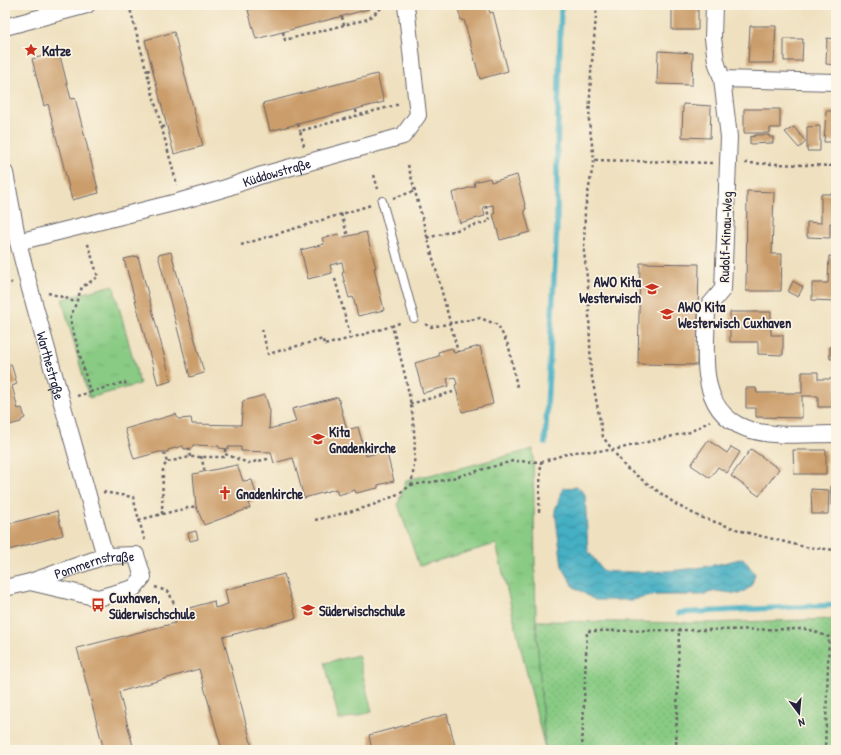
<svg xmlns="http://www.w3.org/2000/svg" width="841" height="755" viewBox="0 0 841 755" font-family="'Patrick Hand',sans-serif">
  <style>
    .grass { fill: url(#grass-tufts); stroke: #567660 }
    .garden { fill: url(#garden-dots); stroke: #567660 }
    .pitch { fill: #89cb84; stroke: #567660 }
    .water { fill: url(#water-waves); stroke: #34687f }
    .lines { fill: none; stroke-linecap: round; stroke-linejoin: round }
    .stream { stroke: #45afc3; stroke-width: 5.5 }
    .building { fill: #cb9d6b }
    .lane-casing { stroke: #6a656a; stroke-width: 10 }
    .street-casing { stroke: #6a656a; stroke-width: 18 }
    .path { stroke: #6a656a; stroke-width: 2.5; stroke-dasharray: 3 3; stroke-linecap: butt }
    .lane { stroke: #fff; stroke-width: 8 }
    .street { stroke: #fff; stroke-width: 16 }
    .labels { text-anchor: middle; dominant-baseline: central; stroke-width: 3.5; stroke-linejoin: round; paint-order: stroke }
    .poi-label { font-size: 14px; font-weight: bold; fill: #22223b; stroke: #fcf5e5; text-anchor: start }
    .street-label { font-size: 14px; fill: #22223b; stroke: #fcf5e5 }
  </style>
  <defs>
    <pattern id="grass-tufts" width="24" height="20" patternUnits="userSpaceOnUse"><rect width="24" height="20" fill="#89cb84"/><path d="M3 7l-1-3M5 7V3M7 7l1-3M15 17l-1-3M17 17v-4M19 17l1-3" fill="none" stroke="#76ae73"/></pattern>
    <pattern id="garden-dots" width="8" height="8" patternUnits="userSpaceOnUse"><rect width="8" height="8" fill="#89cb84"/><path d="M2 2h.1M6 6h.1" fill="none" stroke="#76ae73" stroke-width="1.8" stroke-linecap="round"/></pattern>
    <pattern id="water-waves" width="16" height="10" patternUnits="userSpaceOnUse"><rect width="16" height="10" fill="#45afc3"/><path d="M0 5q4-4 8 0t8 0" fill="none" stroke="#398ea0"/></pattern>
  </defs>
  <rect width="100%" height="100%" fill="#fcf5e5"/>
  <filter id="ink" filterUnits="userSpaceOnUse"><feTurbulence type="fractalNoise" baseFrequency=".025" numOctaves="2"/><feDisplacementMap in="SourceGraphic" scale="8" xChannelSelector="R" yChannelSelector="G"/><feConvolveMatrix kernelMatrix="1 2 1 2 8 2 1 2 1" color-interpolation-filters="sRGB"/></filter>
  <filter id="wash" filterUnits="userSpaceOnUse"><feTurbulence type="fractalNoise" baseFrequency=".012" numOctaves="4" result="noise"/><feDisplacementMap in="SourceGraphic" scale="16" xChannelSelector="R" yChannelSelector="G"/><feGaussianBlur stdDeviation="0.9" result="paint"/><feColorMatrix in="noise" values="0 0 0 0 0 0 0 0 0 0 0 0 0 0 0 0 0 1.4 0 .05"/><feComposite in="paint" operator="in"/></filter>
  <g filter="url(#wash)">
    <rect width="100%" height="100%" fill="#efe1c0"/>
    <!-- grass -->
    <path class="grass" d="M113 285 140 384 89 398 62 299Z
      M533 449 536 621 545 749 496 544 419 566 398 504 406 480 457 469Z"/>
    <!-- garden -->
    <path class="garden" d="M836 619V750H543L545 749 536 621 705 623Z"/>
    <!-- pitch -->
    <path class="pitch" d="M358 655 372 712 339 720 325 663Z"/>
    <!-- water -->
    <path class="water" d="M577 487 585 494 588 551 603 571C650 574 698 571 743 558L755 574 751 587 739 594 716 591 700 595H657L632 600H595L574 587 562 566 555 510 563 488Z"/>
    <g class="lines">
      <!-- stream -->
      <path class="stream" d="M545 443 557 225V150L561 5
        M679 613 836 605"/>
    </g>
    <g id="blocks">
      <!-- building -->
      <path class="building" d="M268 5H368L369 9 256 39 248 10Z
        M457 5H487L490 13 493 12 508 71 480 79 464 20H461Z
        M672 5H698V30H672Z
        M750 26H776L774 63H748Z
        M174 32 203 146 174 154 145 40Z
        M827 38 836 39V65L826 64Z
        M784 39H803L802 61H784Z
        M658 51 693 53 692 85 657 84Z
        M59 52 71 99 75 98 99 193 72 200 48 104 44 106 32 59Z
        M377 74 384 102 270 131 263 103Z
        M683 104 711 106 710 138 682 137Z
        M744 109H780V128H770V133H744Z
        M826 111H836V142H824Z
        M820 126V151H807V127Z
        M794 127 806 142 799 148 785 132Z
        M755 135H769V137H773V143L750 144V137L755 136Z
        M517 175 526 209 524 210 530 232 500 240 493 214 495 213 493 205 483 207 485 216 460 223 452 193 475 186 474 182 490 178 491 182Z
        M747 191 774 192 772 254H782L781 291H746Z
        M821 194H836V223H830V238L807 237V222L821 223Z
        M366 232 376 268H374L384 310 358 316 353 297 349 298 342 273 344 272 342 262 330 265 332 273 308 279 301 250 324 244 322 238 338 234 340 238Z
        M171 252 204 373 190 377 158 255Z
        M138 256 171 381 158 385 124 259Z
        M829 256 836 257V301L812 300V283H828Z
        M640 263 699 264 697 365 638 364Z
        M793 281 803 287 798 297 788 292Z
        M730 312H771V335H783V355L758 354V342H730Z
        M834 321H836V359H830V347H833Z
        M480 346 493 404 462 412 455 385 457 384 455 377 447 379 449 386 423 393 415 363 439 356 438 352 452 348 454 353Z
        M5 360 7 365 11 364 17 384 12 386 18 409 22 408 25 418 21 420V422L5 426Z
        M802 372H818V379H836V407H818V396H802V418L756 417V408H746V388H756L757 393H802Z
        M265 395 270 411 269 429 296 422 292 409 338 397 347 430 358 427 366 456 386 450 394 481 378 485V488L356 493 355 490 338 495 336 489 304 498 293 458 274 463 271 452 241 451V447H228V449L219 448V446L193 445 192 448 184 449 183 446 168 450V452H159L134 459 125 429 176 414 178 419 191 418 192 424 241 425 243 401Z
        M708 440 727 453 731 447 740 452 727 473 718 467 710 478 691 465Z
        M751 449 779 469 759 496 731 476Z
        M793 450H826V474H794Z
        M237 465 243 481 252 480 258 500 248 503 250 508 204 525 196 506 193 474Z
        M831 486H836V505H831Z
        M811 489 829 490 828 514H812Z
        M57 511 63 535 5 551V525Z
        M196 531 198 539 190 541 188 533Z
        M284 574 296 618 223 637 253 750H222L199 669 119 692 134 750H104L77 648 175 623 173 618 186 614V609L214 601 215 608 228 604 225 590Z
        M447 714 456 750H358L371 746 369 735Z"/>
    </g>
  </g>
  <g filter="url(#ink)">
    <use href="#blocks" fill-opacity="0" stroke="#6a656a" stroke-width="1"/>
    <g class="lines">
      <!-- lane casing -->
      <g class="lane-casing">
        <path id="lane" d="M382 201 414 318"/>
      </g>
      <!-- street casing -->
      <g class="street-casing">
        <g id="street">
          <path d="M714 5 713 38 716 61 722 79 729 137 723 289 707 308C707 330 704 353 707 375 716 446 783 434 836 434"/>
          <path d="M5 27 87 5"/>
          <path d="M722 79 836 82"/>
          <path id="s1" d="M5 173 18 242 30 289 105 556"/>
          <path id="s2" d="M18 242 181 201 226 188 259 176 403 136 418 115 406 5"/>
          <path id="s3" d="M5 588 30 582 105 556 136 555 143 577 134 588 98 598 30 582"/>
        </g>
      </g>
      <!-- path -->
      <path class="path" d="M129 5 177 185
        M597 5 591 73 589 121 594 160 585 209 584 252 588 286 591 372 603 437 626 468 677 505 700 517 745 532 805 547 836 550
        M342 17 344 25
        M283 32 285 40 368 19 385 5
        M147 71 152 69
        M356 110 357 116
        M298 124 300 131
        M162 127 167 126
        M304 146 300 131 400 104
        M595 160 712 163
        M745 163 836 166
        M408 165 458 352
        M374 175 378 189
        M393 198 415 191
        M341 214 348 236
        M427 238 490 221 486 206
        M241 245 371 205
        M335 279 351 338 392 326
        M5 280 12 283
        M48 293 66 298 76 303
        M425 324 431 327 480 318 498 325 509 347 517 387
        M262 329 268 354 323 339 324 345 351 338
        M90 392 125 382 126 387
        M77 396 90 392 70 319 82 287 98 277 87 241
        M410 404 453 392
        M189 448 190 457
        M225 449V454
        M164 453 167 462
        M201 456 205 472
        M541 462 573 452 613 450 690 432 710 421
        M411 485 445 480 513 461 541 462 539 512
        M103 492 133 497 139 520 162 514 163 468 167 462 190 457H224L225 454 248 463 268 459
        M162 514 196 506
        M139 520 145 541
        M315 520C348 512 384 506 411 485 422 432 406 377 392 326L402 322
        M155 587 169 592 179 616
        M582 750 587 631 807 629 829 637 825 750
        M676 750 679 630"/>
      <!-- lane -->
      <use href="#lane" class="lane"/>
      <!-- street -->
      <use href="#street" class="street"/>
    </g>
  </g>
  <!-- icons -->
  <defs>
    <g id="sight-bare" transform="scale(1.08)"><path d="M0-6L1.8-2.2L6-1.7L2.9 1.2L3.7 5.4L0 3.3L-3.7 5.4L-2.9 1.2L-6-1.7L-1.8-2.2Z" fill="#c8321e" stroke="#fcf5e5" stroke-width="2.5" paint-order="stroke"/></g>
    <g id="school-bare" transform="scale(1.08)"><path d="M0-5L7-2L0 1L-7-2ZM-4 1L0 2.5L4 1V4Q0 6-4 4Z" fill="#c8321e" stroke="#fcf5e5" stroke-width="2.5" paint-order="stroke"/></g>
    <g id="church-bare" transform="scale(1.08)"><path d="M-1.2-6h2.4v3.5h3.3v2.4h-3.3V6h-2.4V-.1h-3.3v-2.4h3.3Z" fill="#c8321e" stroke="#fcf5e5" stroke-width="2.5" paint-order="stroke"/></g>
    <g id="bus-bare" transform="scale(1.08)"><path d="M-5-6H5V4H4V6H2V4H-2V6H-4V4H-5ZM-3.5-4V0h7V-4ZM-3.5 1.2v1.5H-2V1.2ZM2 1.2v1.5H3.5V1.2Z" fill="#c8321e" stroke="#fcf5e5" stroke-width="2.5" paint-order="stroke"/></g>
  </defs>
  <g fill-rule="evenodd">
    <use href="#sight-bare" x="31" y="50"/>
    <use href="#school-bare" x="652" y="289"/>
    <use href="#school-bare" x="667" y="314"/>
    <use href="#school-bare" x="318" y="439"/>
    <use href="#church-bare" x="225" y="493"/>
    <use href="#bus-bare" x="98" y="605"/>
    <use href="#school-bare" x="308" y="610"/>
  </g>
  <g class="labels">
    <!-- poi labels -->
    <g class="poi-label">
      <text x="42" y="50">Katze</text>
      <text x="641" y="281" text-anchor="end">AWO Kita<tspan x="641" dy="16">Westerwisch</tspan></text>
      <text x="678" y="306">AWO Kita<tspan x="678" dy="16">Westerwisch Cuxhaven</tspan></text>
      <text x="329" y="431">Kita<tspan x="329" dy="16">Gnadenkirche</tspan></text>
      <text x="236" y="493">Gnadenkirche</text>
      <text x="109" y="597">Cuxhaven,<tspan x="109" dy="16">Süderwischschule</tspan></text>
      <text x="319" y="610">Süderwischschule</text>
    </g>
    <!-- street labels -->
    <g class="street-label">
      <text stroke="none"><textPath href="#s2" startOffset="268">Küddowstraße</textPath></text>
      <text transform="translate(725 237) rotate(-88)">Rudolf-Kinau-Weg</text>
      <text stroke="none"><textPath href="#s1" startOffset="198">Warthestraße</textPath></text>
      <text stroke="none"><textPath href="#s3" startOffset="93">Pommernstraße</textPath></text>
    </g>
  </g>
  <!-- margin -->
  <rect width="841" height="755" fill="none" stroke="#fcf5e5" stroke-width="20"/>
  <!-- north arrow -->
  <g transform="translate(799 713) rotate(164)" stroke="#fcf5e5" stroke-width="3" paint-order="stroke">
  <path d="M0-3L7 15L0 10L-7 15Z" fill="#22223b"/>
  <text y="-6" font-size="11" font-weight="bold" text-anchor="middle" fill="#22223b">N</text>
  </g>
</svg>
